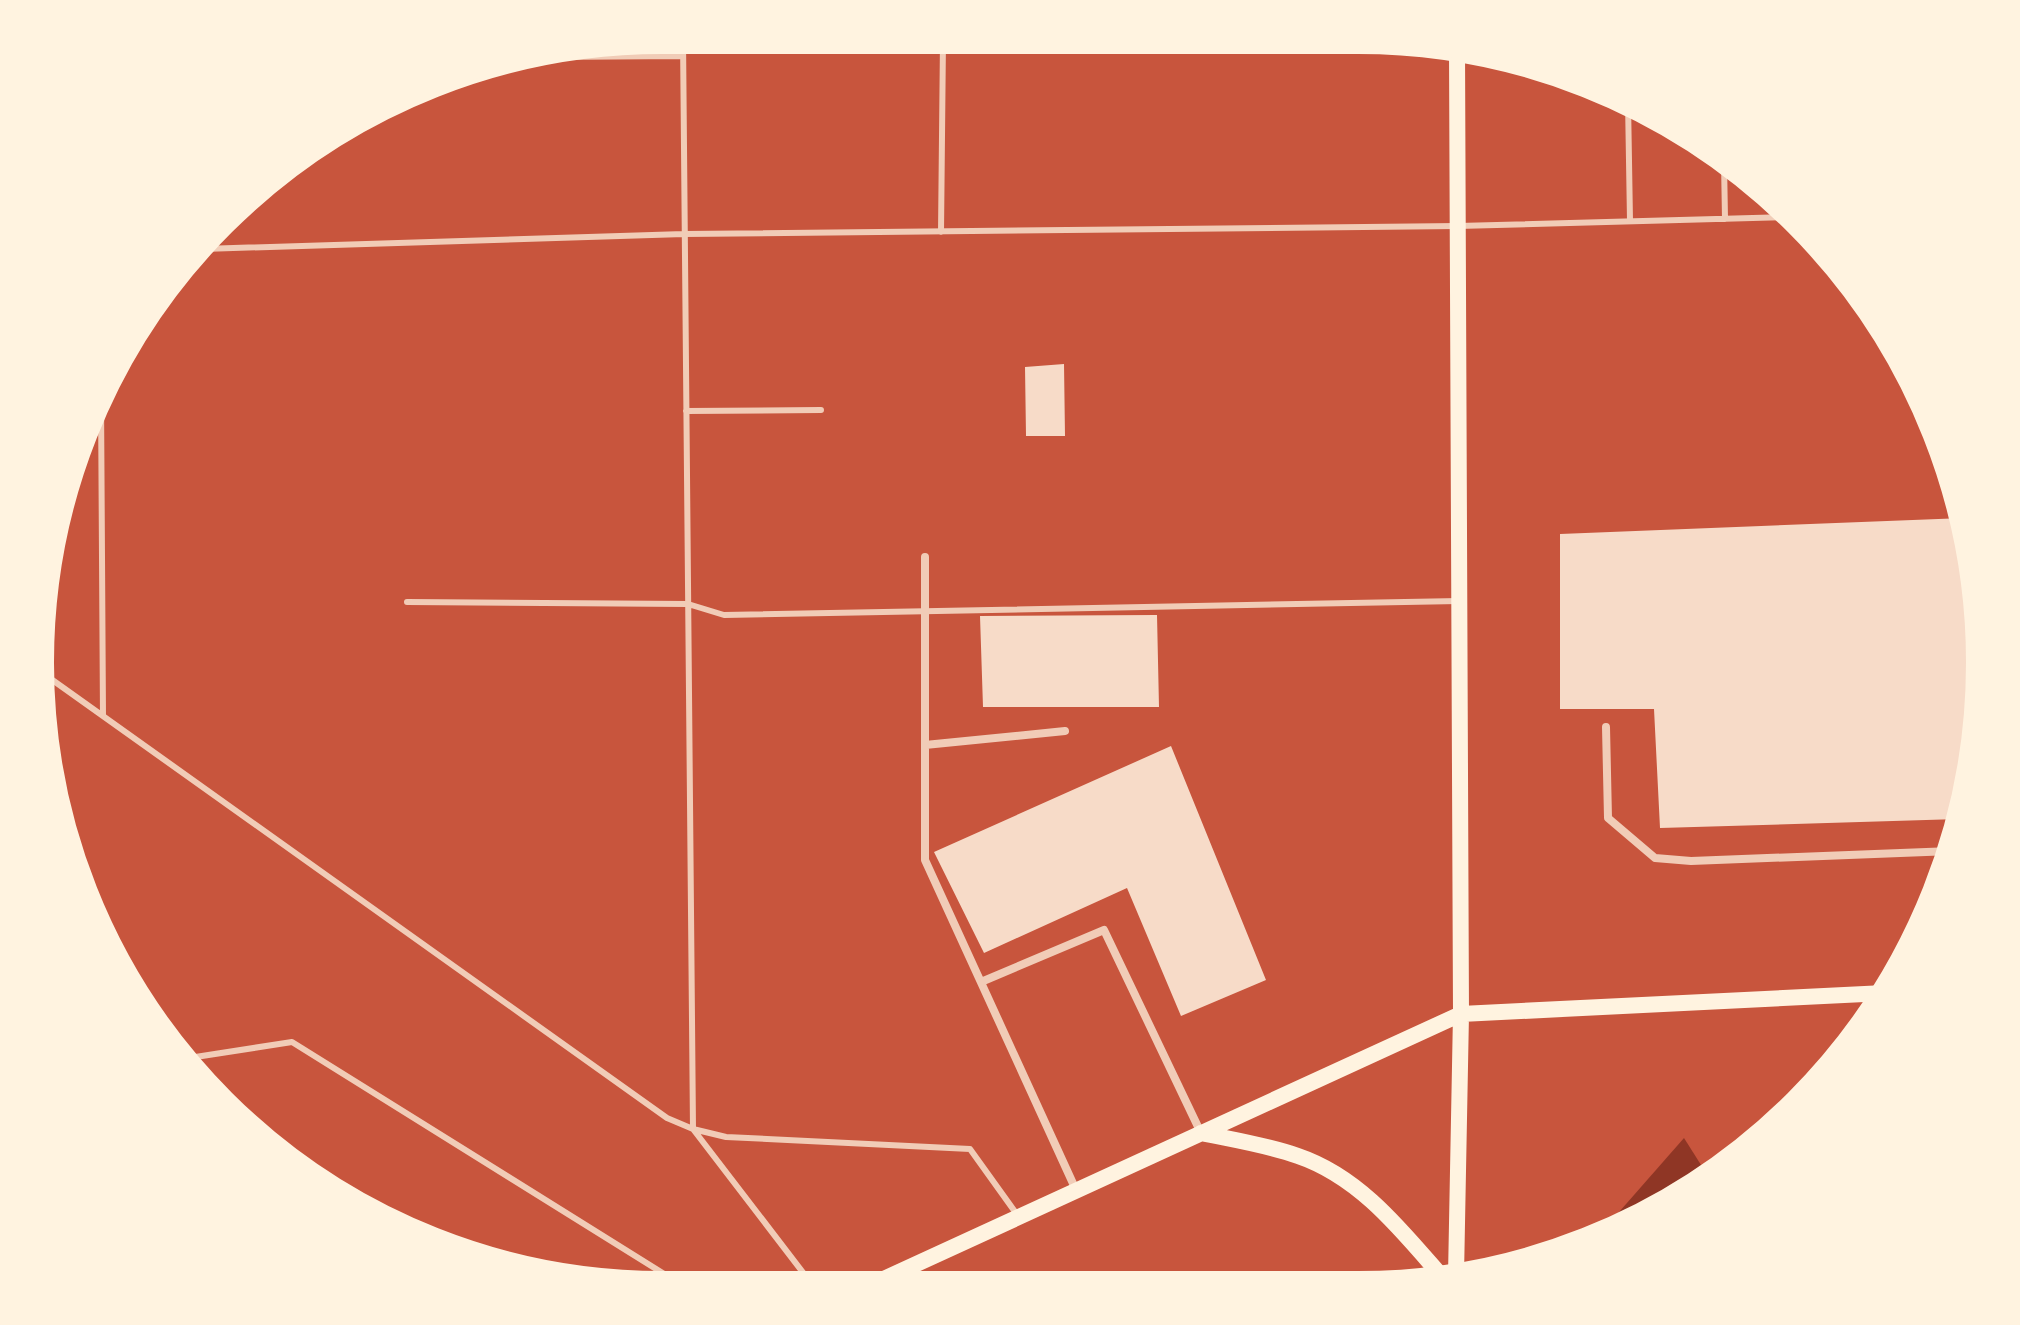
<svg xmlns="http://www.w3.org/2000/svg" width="2020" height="1325" viewBox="0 0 2020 1325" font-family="'Nunito Sans',sans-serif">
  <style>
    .water { fill: #8f3625 }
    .building { fill: #f7dbc8 }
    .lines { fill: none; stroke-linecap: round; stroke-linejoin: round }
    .service { stroke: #f1ccb7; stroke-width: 6 }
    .minor { stroke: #f1ccb7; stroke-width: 8 }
    .secondary { stroke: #fff3e0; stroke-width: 16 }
    .rim { fill: none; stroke: #fff3e0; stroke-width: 4 }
  </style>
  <rect width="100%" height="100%" fill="#c8553d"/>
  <!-- water -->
  <path class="water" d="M1684 1138 1708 1176 1633 1223 1598 1236Z"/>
  <!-- building -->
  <path class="building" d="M1064 364 1065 436H1026L1025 367Z
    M1964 518 1981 622 1977 744 1959 819 1660 828 1654 709H1560V534Z
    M1157 615 1159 707H983L980 616Z
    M1171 746 1266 980 1181 1016 1127 888 984 953 934 852Z"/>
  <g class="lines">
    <!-- service -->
    <path class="service" d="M683 38 693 1129 726 1137 970 1149 1018 1216
      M546 57 683 56
      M1628 101 1630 221
      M1724 162 1725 219
      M941 232 943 40
      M203 249 684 234 1458 226 1792 217
      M101 398 103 716
      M686 411 821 410
      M407 602 688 604 724 615 1459 601
      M44 674 667 1118 693 1129 811 1283
      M98 918 105 923
      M189 1058 292 1042 677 1282
      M915 1269 921 1283"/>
    <!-- minor -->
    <path class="minor" d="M925 557V860L1076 1190
      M1606 727 1608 818 1655 858 1691 861 1952 851
      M925 745 1065 731
      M981 982 1104 930 1201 1133"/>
    <!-- secondary -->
    <path class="secondary" d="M1201 1133C1234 1140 1267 1145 1298 1156 1360 1177 1402 1231 1443 1278
      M1456 1276 1461 1014 1457 49
      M875 1283 1461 1014 1885 993"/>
  </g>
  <!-- crop -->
  <path d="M0 0H2020V1325H0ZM662 52H1358A610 610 0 0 1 1968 662V663A610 610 0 0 1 1358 1273H662A610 610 0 0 1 52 663V662A610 610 0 0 1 662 52Z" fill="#fff3e0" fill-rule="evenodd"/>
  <path class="rim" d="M662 52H1358A610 610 0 0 1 1968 662V663A610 610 0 0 1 1358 1273H662A610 610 0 0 1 52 663V662A610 610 0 0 1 662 52Z"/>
</svg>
